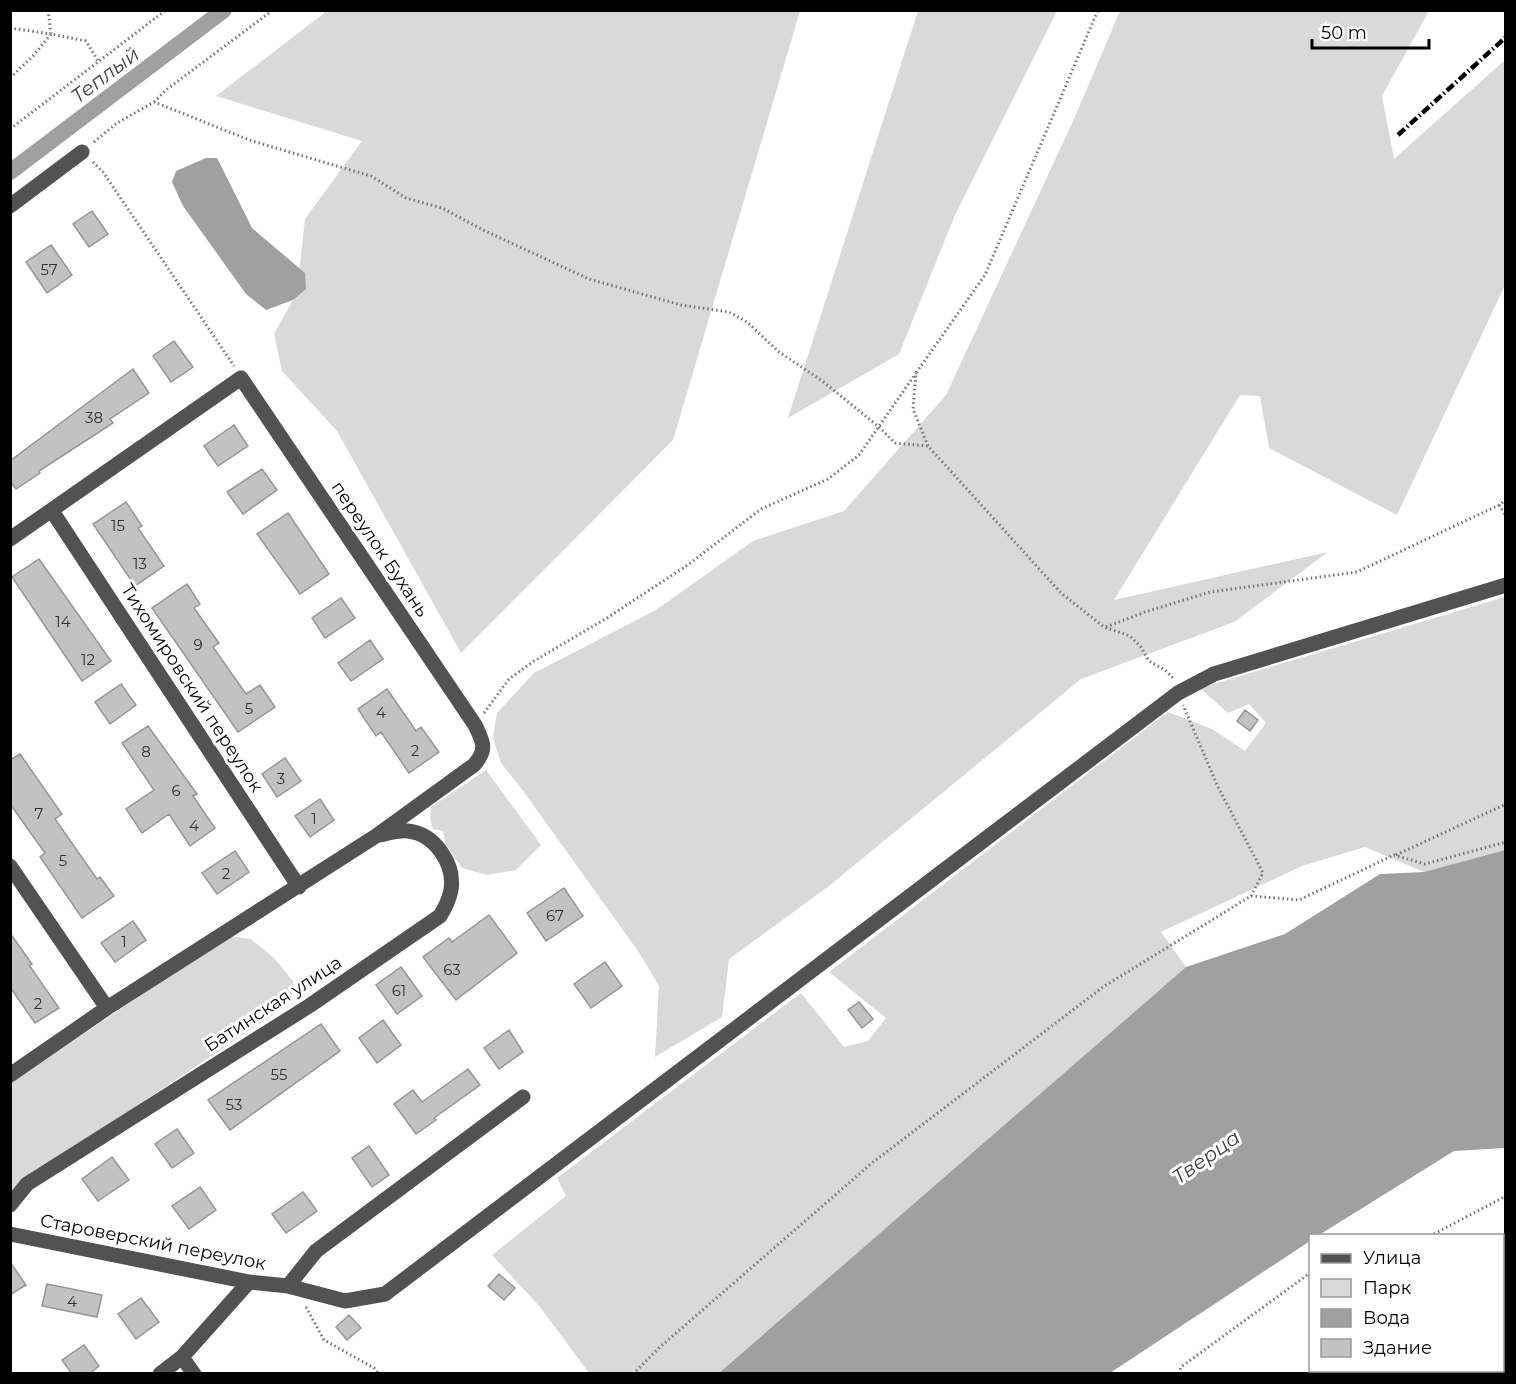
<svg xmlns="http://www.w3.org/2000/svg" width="1516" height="1384" viewBox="0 0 1516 1384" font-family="Montserrat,sans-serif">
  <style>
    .green { fill: #d9d9d9 }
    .water { fill: #a0a0a0 }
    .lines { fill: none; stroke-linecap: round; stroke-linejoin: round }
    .canal { stroke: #a0a0a0; stroke-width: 16 }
    .building { fill: #c2c2c2; stroke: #969696; stroke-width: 1.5 }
    .path { stroke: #747474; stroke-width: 3; stroke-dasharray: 1.5 3; stroke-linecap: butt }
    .minor { stroke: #525252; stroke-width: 15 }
    .rail { stroke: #000; stroke-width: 4.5; stroke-dasharray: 9 3 1.5 3; stroke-linecap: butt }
    .labels { text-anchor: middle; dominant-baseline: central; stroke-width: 6; stroke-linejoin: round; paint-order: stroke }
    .number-label { font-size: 15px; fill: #303030 }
    .street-label { font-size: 18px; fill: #000; stroke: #fff }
    .water-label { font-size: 20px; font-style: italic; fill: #414141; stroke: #fff }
  </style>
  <rect width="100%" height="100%" fill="#fff"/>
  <!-- green -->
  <path class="green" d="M327 11H800L673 440 461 653 337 431 282 371 274 334 297 293 305 219 362 141 216 96Z
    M918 11H1057L955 215 899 354 788 418Z
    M1120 11H1429L1382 96 1394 159 1505 60V285L1397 515 1269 448 1260 396 1240 395 1114 600 1328 552 1234 622 1081 679 829 886 729 959 722 1017 655 1057 659 986 638 951 521 788 501 763 493 738 497 713 534 673 656 610 753 541 844 511 946 395 1074 119Z
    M1505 597V850L1424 872 1365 847 1302 866 1161 932 1186 967 719 1373H589L540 1307 492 1255 566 1196 557 1178 801 993 844 1047 868 1041 886 1018 829 972 1168 712 1212 729 1245 751 1266 723 1249 704 1228 713 1200 688Z
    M486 770 541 845 516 870 487 875 462 868 445 843 443 831 433 829 430 819 431 807Z
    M229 936 251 939 274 958 293 981 294 987 288 1005 24 1181 11 1196V1083Z"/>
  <!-- water -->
  <path class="water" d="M206 158H217L252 228 305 273 306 289 293 300 266 310 246 294 183 206 172 182 176 171Z
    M1505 850V1148L1454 1151 1319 1235 1310 1236V1241L1110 1373H719L1186 967 1285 934 1380 874 1424 872Z"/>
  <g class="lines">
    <!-- canal -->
    <path class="canal" d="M10 172 224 10"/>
  </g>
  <!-- building -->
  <path class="building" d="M92 211 108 234 89 247 73 224Z
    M51 245 72 275 47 293 26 262Z
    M174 341 193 367 171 382 153 356Z
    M133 369 149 393 110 419 113 423 39 471 40 473 16 489 10 481V461Z
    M234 425 248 446 218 466 204 446Z
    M262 469 277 490 243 514 227 492Z
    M126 502 142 526 138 528 164 566 135 586 93 524Z
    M288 513 329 574 300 594 257 534Z
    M39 559 111 661 82 681 12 577Z
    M187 584 200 604 194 608 219 643 213 647 246 694 260 685 275 707 238 732 152 608Z
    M341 598 355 618 325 638 312 618Z
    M370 640 383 659 351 681 338 663Z
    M121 684 136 705 110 724 95 702Z
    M387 689 416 731 421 727 439 752 409 773 381 732 376 736 358 709Z
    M1245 710 1258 720 1250 731 1237 721Z
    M148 726 197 794 193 796 215 828 190 846 169 814 142 833 126 809 154 790 122 743Z
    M20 754 62 814 55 819 97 879 100 877 114 896 82 918 40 857 45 853 10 804V760Z
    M285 758 301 781 277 797 262 774Z
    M320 799 334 820 310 837 295 816Z
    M235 851 249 872 217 894 202 873Z
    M564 888 583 916 546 941 527 913Z
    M489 915 517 953 456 1000 423 957 449 938 452 942Z
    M133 921 146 940 115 962 101 943Z
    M10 933 32 964 29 965 59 1008 35 1023 10 987Z
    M605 962 622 986 591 1008 574 984Z
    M401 967 422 996 397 1014 376 985Z
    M859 1002 873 1019 862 1028 848 1010Z
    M383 1020 401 1045 377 1063 359 1038Z
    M321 1024 340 1051 230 1130 208 1100Z
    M509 1030 523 1052 499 1069 484 1048Z
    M468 1069 480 1085 434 1118 436 1120 416 1134 394 1104 413 1090 422 1102Z
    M177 1129 194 1153 172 1168 155 1144Z
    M369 1146 389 1175 372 1187 352 1158Z
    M112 1157 129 1180 98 1201 82 1179Z
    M200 1187 216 1210 189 1229 172 1206Z
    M303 1192 317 1211 286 1233 272 1214Z
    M10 1262 26 1285 10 1295Z
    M499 1274 515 1288 504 1300 488 1286Z
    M47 1284 102 1295 97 1317 42 1306Z
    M141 1298 159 1322 136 1339 118 1314Z
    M349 1315 361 1328 347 1340 336 1327Z
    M84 1345 99 1366 89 1374H72L62 1360Z"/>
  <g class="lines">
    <!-- path -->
    <path class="path" d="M48 10 51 34 86 41 98 61
      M10 28 51 34
      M10 78 33 56 51 34
      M154 102 166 90 273 10
      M10 129 166 10
      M94 142 117 123 154 102 252 141 371 176 406 198 442 208 483 230 589 279 681 305 729 312 747 322 779 352 821 380 879 427 895 443 928 446 1061 593 1104 627 1130 636 1141 647 1149 661 1165 670 1174 679
      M93 162 103 172 234 366
      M928 446 913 409 916 373 985 275 1098 10
      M1499 505 1506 516
      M1106 627 1145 612 1210 592 1357 572 1499 505 1506 500
      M484 713 509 679 534 661 607 618 689 564 761 509 828 479 859 455 916 373
      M1396 855 1506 804
      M1251 896 1299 900 1394 855 1425 864 1506 842
      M1430 1236 1506 1196
      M1502 1238 1506 1236
      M306 1307 324 1340 374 1368 379 1374
      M1484 1370 1488 1374
      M633 1374 660 1347 872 1163 1103 987 1251 896 1263 873 1218 787 1183 705
      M1179 1374 1181 1367 1310 1273"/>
    <!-- minor -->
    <path class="minor" d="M10 206 82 152
      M52 511 299 887
      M10 539 241 378 475 725C483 742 488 749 474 765L376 836 107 1008 10 1075
      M10 866 107 1008
      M10 1205 27 1184 309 1006 440 916C445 908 449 900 451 890 455 864 435 834 408 831 399 830 389 833 380 835
      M10 1234 249 1282 288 1286 345 1301 385 1294 1178 693 1214 674 1506 585
      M288 1286 316 1251 523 1097
      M182 1357 194 1374
      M160 1374 182 1357 249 1282"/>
    <!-- rail -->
    <path class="rail" d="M1398 135 1506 37"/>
  </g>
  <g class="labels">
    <!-- number labels -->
    <g class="number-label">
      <text x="49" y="269">57</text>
      <text x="94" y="417">38</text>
      <text x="118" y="525">15</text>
      <text x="140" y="563">13</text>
      <text x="63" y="621">14</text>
      <text x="198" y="644">9</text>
      <text x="88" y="659">12</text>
      <text x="249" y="708">5</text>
      <text x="381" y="712">4</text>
      <text x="415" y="750">2</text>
      <text x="146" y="751">8</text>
      <text x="281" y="778">3</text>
      <text x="176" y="790">6</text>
      <text x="39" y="813">7</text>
      <text x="314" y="818">1</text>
      <text x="194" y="825">4</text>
      <text x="63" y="860">5</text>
      <text x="226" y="873">2</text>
      <text x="555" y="915">67</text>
      <text x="124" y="941">1</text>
      <text x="452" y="969">63</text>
      <text x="399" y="990">61</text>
      <text x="38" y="1003">2</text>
      <text x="279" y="1074">55</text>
      <text x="234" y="1104">53</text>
      <text x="72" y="1301">4</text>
    </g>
    <!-- street labels -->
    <g class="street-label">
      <text transform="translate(380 549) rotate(56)">переулок Бухань</text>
      <text transform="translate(192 688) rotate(57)">Тихомировский переулок</text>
      <text transform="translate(273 1004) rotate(-33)">Батинская улица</text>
      <text transform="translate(153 1242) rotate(11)">Староверский переулок</text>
    </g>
    <!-- water labels -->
    <g class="water-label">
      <text transform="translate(105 75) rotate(-37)">Теплый</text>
      <text transform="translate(1206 1157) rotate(-35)">Тверца</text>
    </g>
  </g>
  <!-- border -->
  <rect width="1516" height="1384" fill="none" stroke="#000000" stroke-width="24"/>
  <!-- legend -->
  <rect x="1309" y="1234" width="195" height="138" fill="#ffffff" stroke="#999999" stroke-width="1.5"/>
  <rect x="1321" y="1254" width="30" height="9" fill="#525252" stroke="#999999" stroke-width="1.5"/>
  <text x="1363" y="1264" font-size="18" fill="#000000">Улица</text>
  <rect x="1321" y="1279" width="30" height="18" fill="#d9d9d9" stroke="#999999" stroke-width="1.5"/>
  <text x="1363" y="1294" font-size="18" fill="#000000">Парк</text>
  <rect x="1321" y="1309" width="30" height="18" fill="#a0a0a0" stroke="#999999" stroke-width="1.5"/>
  <text x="1363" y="1324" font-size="18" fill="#000000">Вода</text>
  <rect x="1321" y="1339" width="30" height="18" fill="#c2c2c2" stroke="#999999" stroke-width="1.5"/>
  <text x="1363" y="1354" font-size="18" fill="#000000">Здание</text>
  <!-- scale -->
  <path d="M1312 39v9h117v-9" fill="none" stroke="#000000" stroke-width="3"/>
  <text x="1321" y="39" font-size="18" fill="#000000" stroke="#ffffff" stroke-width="4.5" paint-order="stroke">50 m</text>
</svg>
